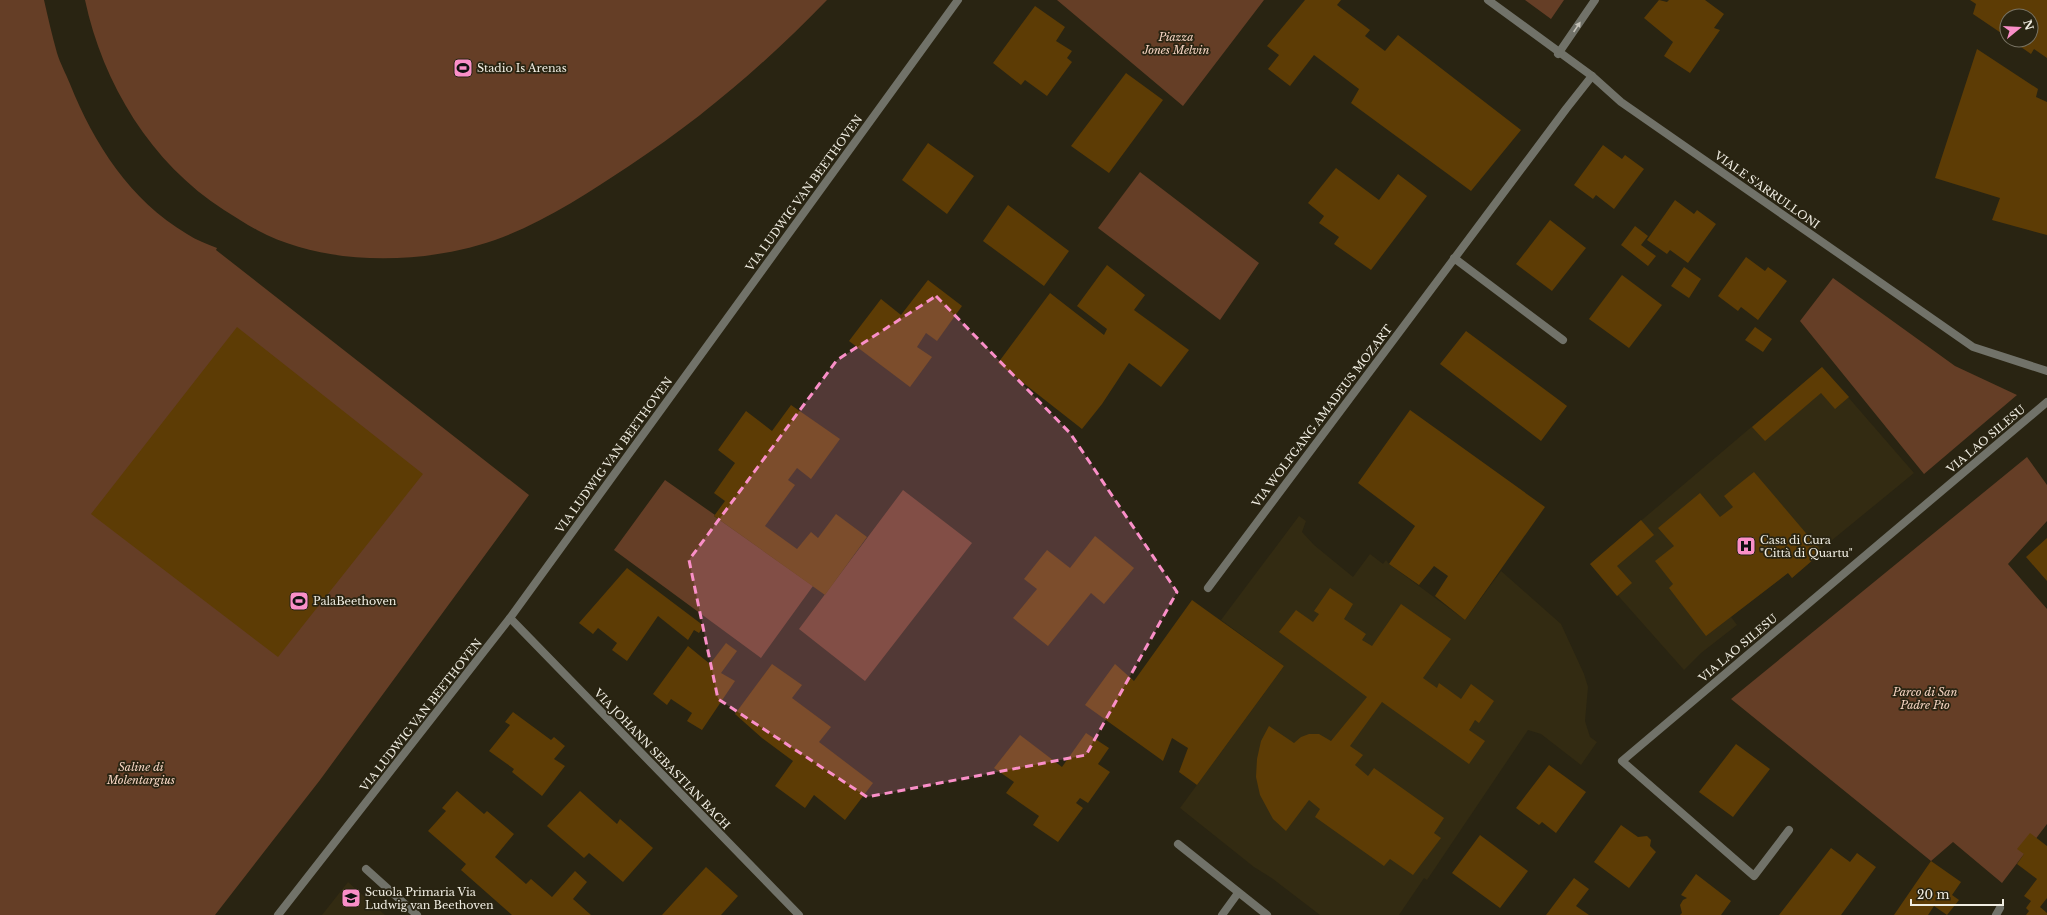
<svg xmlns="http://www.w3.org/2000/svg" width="2047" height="915" viewBox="0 0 2047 915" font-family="'Libre Baskerville',serif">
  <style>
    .built { fill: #332b12 }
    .green { fill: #653e26 }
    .building { fill: #5d3c05 }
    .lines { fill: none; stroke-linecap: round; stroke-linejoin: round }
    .minor { stroke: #717269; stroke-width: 8 }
    .tertiary { stroke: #717269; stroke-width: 8 }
    .oneway { fill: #c4c2b8 }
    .marked { fill: #fa8fc8; fill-opacity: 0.2; stroke: #fa8fc8; stroke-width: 3; stroke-dasharray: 8 5; stroke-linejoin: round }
    .labels { text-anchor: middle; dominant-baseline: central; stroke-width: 3.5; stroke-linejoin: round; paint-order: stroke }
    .park-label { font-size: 11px; font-style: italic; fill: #f6d5c3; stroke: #292412 }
    .poi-label { font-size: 11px; fill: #f0ede2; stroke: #292412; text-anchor: start }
    .street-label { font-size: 11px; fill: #f0ede2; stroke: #292412 }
  </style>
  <rect width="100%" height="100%" fill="#292412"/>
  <!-- built -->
  <path class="built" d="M1822 367 1914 473 1820 550 1822 552 1792 578 1788 573 1731 617 1737 625 1701 653 1684 670 1590 564Z
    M1299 516 1306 521 1302 532 1314 545 1353 577 1370 554 1383 564 1386 560 1389 564 1465 620 1501 571 1561 624 1584 674 1588 687 1585 721 1590 737 1597 742 1581 765 1541 734 1528 730 1427 880 1424 878 1399 915H1320L1273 879 1254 867 1180 808 1284 666 1221 620Z
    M348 882 385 915H322Z"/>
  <!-- green -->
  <path class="green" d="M0 0H44C48 18 52 35 57 53 60 63 66 74 70 84 94 144 130 200 187 234 196 240 207 244 217 248L216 250 529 495 320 780 215 915H0Z
    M85 0H827C766 63 702 118 629 166 588 193 541 224 495 240 423 265 326 267 257 230 246 224 235 217 224 210 151 163 103 84 85 0Z
    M1057 0H1264L1183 106Z
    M1525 0H1564L1551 19Z
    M1140 172 1259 263 1220 320 1098 228Z
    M1833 278 1955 366 2017 395 1924 474 1800 321Z
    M2027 457 2047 485V521L2008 564 2047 609V824L2002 883 1953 842 1931 861 1731 699Z
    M665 480 715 515 714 516 813 586 761 658 614 550Z
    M903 490 972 543 865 681 799 629Z"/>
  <!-- building -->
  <path class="building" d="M1305 0H1341L1337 5 1370 30 1365 36 1385 51 1398 35 1521 130 1471 191 1351 103 1359 89 1314 55 1290 86 1268 69 1279 55 1267 46Z
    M1659 0 1667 2 1669 0H1705L1724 14 1714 28 1720 30 1690 73 1664 56 1673 42 1644 18Z
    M1970 0H2047V58L2034 49 2031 54 2011 40H2031V16H2007V37L1973 14 1976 4Z
    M1035 6 1065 27 1056 41 1072 51 1067 58 1072 62 1047 96 1025 80 1021 85 993 63Z
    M1977 49 2038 89 2036 97 2047 102V235L1992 220 2000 198 1935 178Z
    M1126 73 1163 100 1109 173 1071 146Z
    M928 143 974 176 947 214 902 180Z
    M1603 145 1622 159 1625 155 1644 169 1614 209 1596 195 1593 199 1574 185Z
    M1336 168 1379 200 1398 174 1427 196 1371 270 1334 244 1339 237 1319 223 1324 216 1308 203Z
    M1675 200 1694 214 1697 210 1716 224 1688 263 1670 250 1667 254 1647 240Z
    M1008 205 1069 251 1044 286 983 241Z
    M1550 220 1586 248 1552 291 1516 264Z
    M1635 226 1648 236 1641 245 1656 256 1648 266 1621 245Z
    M1746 257 1765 271 1768 267 1787 281 1758 320 1741 307 1738 311 1718 296Z
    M1107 265 1145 295 1134 310 1189 350 1161 387 1129 363 1102 404 1082 429 998 363 1050 293 1104 335 1107 329 1077 306Z
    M1684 267 1701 279 1689 298 1671 286Z
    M1622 275 1662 305 1629 348 1589 319Z
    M928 280 962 306 937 341 926 333 917 347 932 357 910 387 849 341 881 299 901 315Z
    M237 327 423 474 278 657 91 514Z
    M1755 327 1772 339 1763 352 1745 340Z
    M1466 331 1567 406 1541 441 1440 364Z
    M1822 367 1849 397 1835 409 1821 393 1765 441 1752 427Z
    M791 405 840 439 811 479 797 468 788 480 795 485 765 526 797 549 811 532 818 538 836 514 867 537 825 595 714 516 725 501 714 493 735 463 718 450 746 411 772 431Z
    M1410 410 1545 507 1465 620 1435 596 1448 576 1434 566 1419 585 1389 564 1415 526 1358 483Z
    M1754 472 1822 552 1792 578 1788 573 1706 636 1669 588 1673 584 1655 561 1674 546 1658 528 1700 493 1720 517 1733 507 1724 496Z
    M1641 520 1654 535 1617 566 1632 583 1617 596 1590 564Z
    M1095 536 1134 568 1104 604 1091 593 1048 646 1013 618 1037 589 1024 579 1047 550 1070 568Z
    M2047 538V581L2026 557Z
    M627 568 704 626 699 633 694 630 688 640 658 616 627 661 612 650 617 643 598 628 593 634 579 623Z
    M1330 588 1353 604 1344 619 1366 634 1362 640 1372 646 1401 604 1451 639 1423 678 1437 688 1439 683 1461 699 1471 684 1494 701 1479 723 1475 720 1469 730 1485 741 1469 764 1382 702 1350 746 1363 755 1355 765 1368 776 1374 768 1444 818 1434 833 1441 838 1413 875 1390 859 1384 866 1315 817 1320 809 1309 800 1286 831 1273 819 1260 795 1256 777 1257 759 1261 741 1269 726 1294 743 1301 737 1309 734H1319L1331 741 1367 697 1279 632 1296 610 1313 622 1319 614 1314 611Z
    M1192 600 1284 666 1197 785 1179 772 1188 748 1172 738 1163 761 1085 705 1115 664 1134 681Z
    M726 643 737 651 721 673 735 681 702 730 687 721 692 713 671 699 667 705 653 694 688 646 710 664Z
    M772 664 802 685 792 698 831 727 819 742 873 783 845 820 814 795 805 808 775 786 793 761 762 738 735 714Z
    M513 712 551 740 554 737 565 746 554 759 565 766 542 796 512 772 514 769 489 751 510 725 505 722Z
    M1086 733 1109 748 1098 764 1110 772 1088 803 1080 798 1076 803 1083 808 1058 842 1033 825 1039 816 1006 793 1014 782 994 768 1020 735 1062 767Z
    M1736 744 1770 769 1733 817 1699 792Z
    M1549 765 1586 792 1556 833 1542 822 1539 825 1516 808Z
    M457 791 484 814 487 811 514 834 495 857 526 884 531 879 552 897 575 871 587 882 573 899 591 915H512L461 870 466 864 428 831 446 811 442 808Z
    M580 791 617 824 620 819 653 848 623 882 589 853 584 858 547 826Z
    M1621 825 1638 837 1647 836 1651 840 1650 846 1656 852 1629 888 1594 862Z
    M2030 833 2047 846V898L2040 907 2047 913V915H2026L2029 911 2026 908 2031 901 2024 896 2037 879 2017 864 2024 854 2017 849Z
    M1480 835 1528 871 1500 908 1452 873Z
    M1831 848 1850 862 1857 853 1876 867 1841 915H1779Z
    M1931 861 1961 882 1952 895 1959 900 1947 915 1934 906 1928 915H1894Z
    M706 867 738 896 721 915H662Z
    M1696 874 1731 901 1721 915H1680L1682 913 1680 905 1683 900 1687 898 1681 895Z
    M1574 878 1589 889 1576 906 1589 915H1546Z"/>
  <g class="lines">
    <!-- minor -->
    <path class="minor" d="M1558 54 1595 0
      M1454 258 1563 340
      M1208 588 1566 109 1592 76
      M510 618 799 915
      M1789 830 1754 876 1622 761 2047 402
      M1178 844 1267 915
      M366 869 417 915
      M1222 915 1238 893
      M1996 915 2000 908"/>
    <!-- tertiary -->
    <path class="tertiary" d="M1488 0 1592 76 1621 102 1973 347 2047 371
      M278 915 510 618 958 0"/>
  </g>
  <!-- one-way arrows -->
  <defs><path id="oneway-solid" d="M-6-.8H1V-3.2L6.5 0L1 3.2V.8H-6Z"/></defs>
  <use class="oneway" href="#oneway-solid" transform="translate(1577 27) rotate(-56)"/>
  <!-- marked area -->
  <path class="marked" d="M936 296 1070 433 1177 592 1086 755 867 797 718 699 689 560 837 360Z"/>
  <!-- icons -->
  <defs>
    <g id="stadium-square" transform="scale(1)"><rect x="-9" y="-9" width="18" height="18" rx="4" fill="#fa8fc8" stroke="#292412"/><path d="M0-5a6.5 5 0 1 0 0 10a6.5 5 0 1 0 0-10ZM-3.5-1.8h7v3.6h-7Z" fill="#111"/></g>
    <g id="hospital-square" transform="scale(1)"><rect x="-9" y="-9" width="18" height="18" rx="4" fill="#fa8fc8" stroke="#292412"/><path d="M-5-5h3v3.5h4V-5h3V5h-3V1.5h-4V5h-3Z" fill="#111"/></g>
    <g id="school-square" transform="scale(1)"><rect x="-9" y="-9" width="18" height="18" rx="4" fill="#fa8fc8" stroke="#292412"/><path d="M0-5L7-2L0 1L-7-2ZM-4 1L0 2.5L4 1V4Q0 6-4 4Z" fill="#111"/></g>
  </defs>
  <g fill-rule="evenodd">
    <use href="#stadium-square" x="463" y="68"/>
    <use href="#hospital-square" x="1746" y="546"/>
    <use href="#stadium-square" x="299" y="601"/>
    <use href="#school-square" x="351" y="898"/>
  </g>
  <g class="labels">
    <!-- park labels -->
    <g class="park-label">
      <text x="1176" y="37">Piazza<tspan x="1176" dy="13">Jones Melvin</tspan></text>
      <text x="1925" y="692">Parco di San<tspan x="1925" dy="13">Padre Pio</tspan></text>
      <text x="141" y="767">Saline di<tspan x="141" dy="13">Molentargius</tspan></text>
    </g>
    <!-- poi labels -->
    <g class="poi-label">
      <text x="477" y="68">Stadio Is Arenas</text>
      <text x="1760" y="540">Casa di Cura<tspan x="1760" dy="13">"Città di Quartu"</tspan></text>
      <text x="313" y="601">PalaBeethoven</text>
      <text x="365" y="892">Scuola Primaria Via<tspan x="365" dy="13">Ludwig van Beethoven</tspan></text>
    </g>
    <!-- street labels -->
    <g class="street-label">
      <text transform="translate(1767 190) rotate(35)">VIALE S'ARRULLONI</text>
      <text transform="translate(804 193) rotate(-54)">VIA LUDWIG VAN BEETHOVEN</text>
      <text transform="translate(1322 416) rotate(-53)">VIA WOLFGANG AMADEUS MOZART</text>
      <text transform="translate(1986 439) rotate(-40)">VIA LAO SILESU</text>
      <text transform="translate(614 455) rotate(-54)">VIA LUDWIG VAN BEETHOVEN</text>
      <text transform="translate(1738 648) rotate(-40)">VIA LAO SILESU</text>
      <text transform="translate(421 715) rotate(-52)">VIA LUDWIG VAN BEETHOVEN</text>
      <text transform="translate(662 759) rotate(46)">VIA JOHANN SEBASTIAN BACH</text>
    </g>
  </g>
  <!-- north arrow -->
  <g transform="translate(2019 28) rotate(72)"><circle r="19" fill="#292412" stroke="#797465"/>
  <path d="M0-3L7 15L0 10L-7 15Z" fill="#fa8fc8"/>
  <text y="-6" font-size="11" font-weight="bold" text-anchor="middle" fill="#f0ede2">N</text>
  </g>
  <!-- scale -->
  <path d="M1911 899v6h92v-6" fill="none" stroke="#f0ede2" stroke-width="2"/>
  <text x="1917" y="899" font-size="12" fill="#f0ede2" stroke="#292412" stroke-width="3" paint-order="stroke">20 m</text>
</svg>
